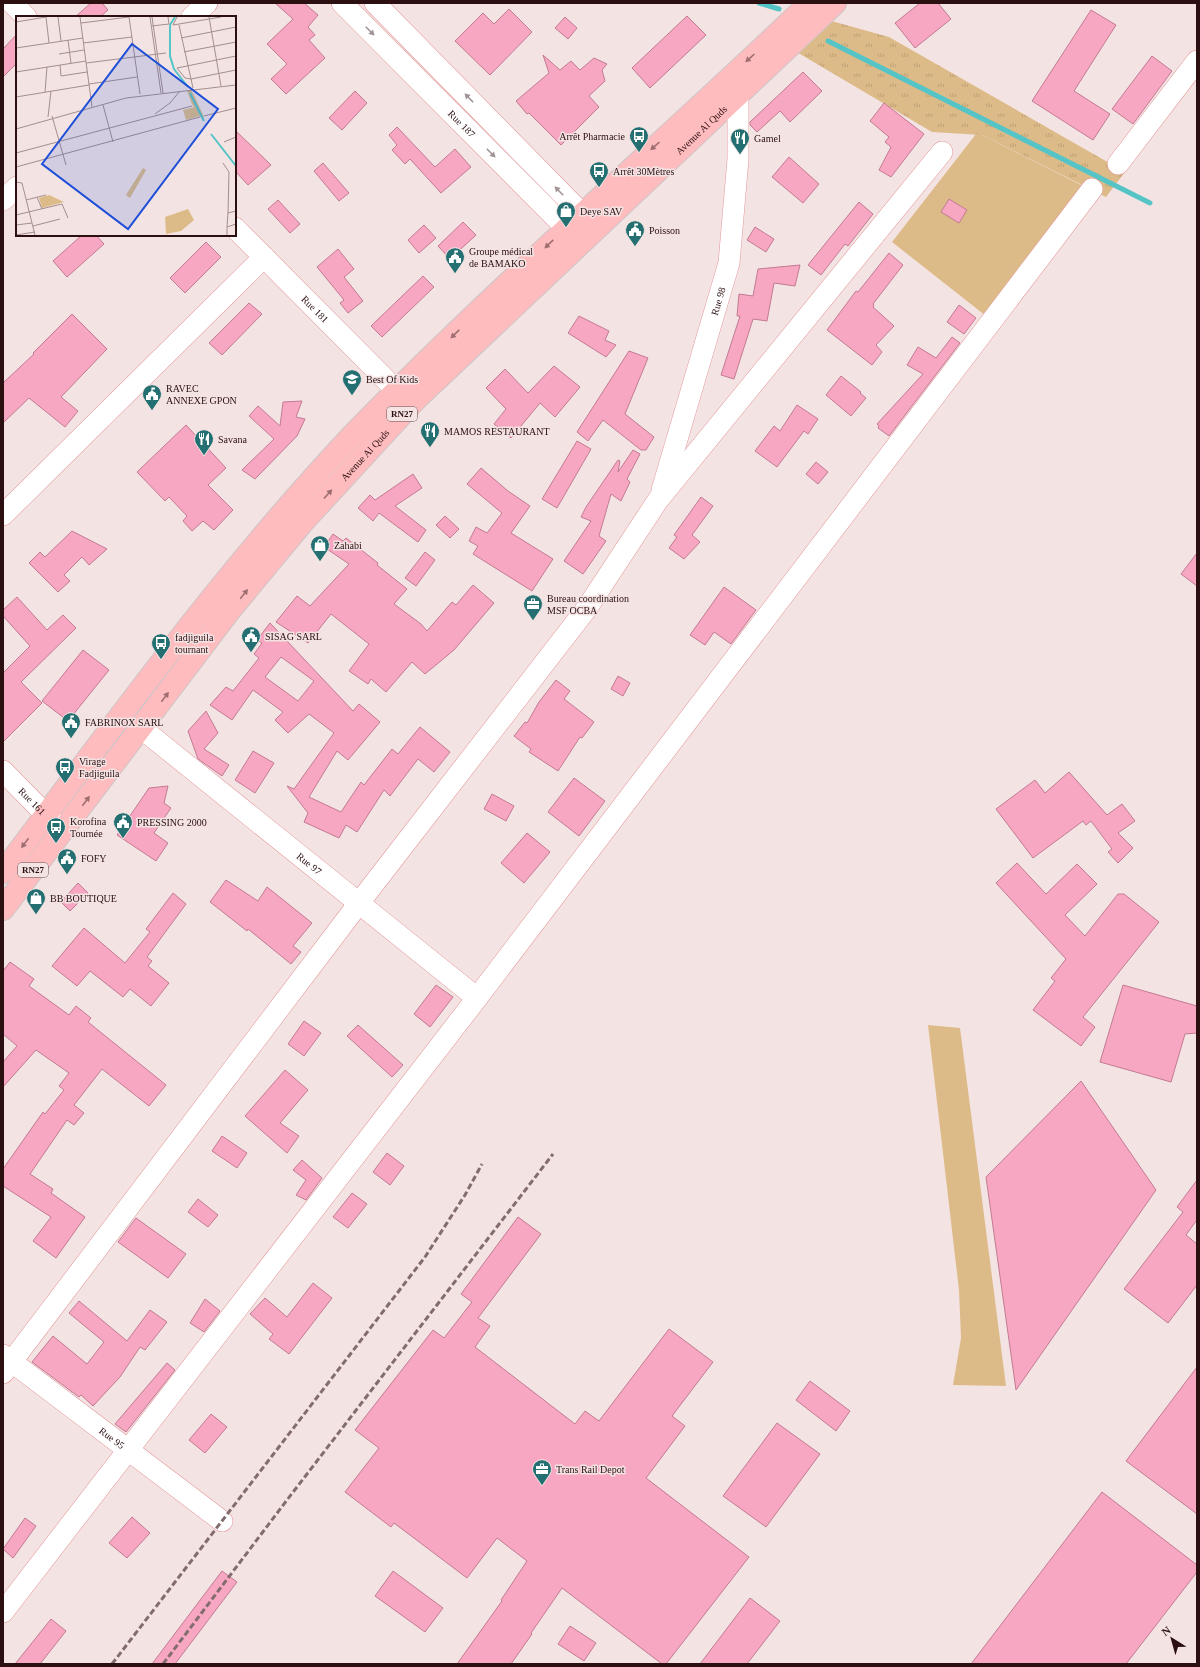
<svg xmlns="http://www.w3.org/2000/svg" width="1200" height="1667" viewBox="0 0 1200 1667" font-family="Georgia,serif">
  <style>
    .grass { fill: url(#grass-tufts) }
    .green { fill: #db8 }
    .lines { fill: none; stroke-linecap: round; stroke-linejoin: round }
    .stream { stroke: #54c4c7; stroke-width: 5 }
    .building { fill: #f8a7c2; stroke: #c27a93; fill-rule: evenodd }
    .minor-casing { stroke: #e49699; stroke-width: 22 }
    .major-casing { stroke: #ccc5c6; stroke-width: 24 }
    .minor { stroke: #fff; stroke-width: 21 }
    .major { stroke: #febcbf; stroke-width: 22 }
    .rail { stroke: #836c6d; stroke-width: 3; stroke-dasharray: 6 3; stroke-linecap: butt }
    .oneway { fill: #a09394 }
    .oneway2 { fill: #9f6e71 }
    .labels { text-anchor: middle; dominant-baseline: central; stroke-width: 3; stroke-linejoin: round; paint-order: stroke }
    .shield { fill: #f4e3e3; stroke: #674f50; stroke-width: 1 }
    .shield-label { font-size: 9px; font-weight: bold; fill: #2b0f11 }
    .street-label { font-size: 10px; fill: #2b0f11; stroke: #f4e3e3 }
    .poi-label { font-size: 10px; fill: #2b0f11; stroke: #f4e3e3; text-anchor: start }
    .inset-river { fill: none; stroke: #54c4c7; stroke-width: 2 }
    .inset-road { fill: none; stroke: #a48e8f; stroke-width: 1 }
    .view { fill: #1d4ed8; fill-opacity: 0.15; stroke: #1d4ed8; stroke-width: 2 }
    .inset-edge { fill: none; stroke: #2b0f11; stroke-width: 2 }
  </style>
  <defs>
    <pattern id="grass-tufts" width="24" height="20" patternUnits="userSpaceOnUse"><rect width="24" height="20" fill="#db8"/><path d="M3 7l-1-3M5 7V3M7 7l1-3M15 17l-1-3M17 17v-4M19 17l1-3" fill="none" stroke="#bea074"/></pattern>
  </defs>
  <rect width="100%" height="100%" fill="#f4e3e3"/>
  <!-- grass -->
  <path class="grass" d="M828 20 889 37 1125 172 1106 197 982 135 932 132 795 51Z"/>
  <!-- green -->
  <path class="green" d="M976 134 982 135 1085 187 986 316 892 242Z
    M928 1025 960 1028 1006 1386 953 1385 961 1338 959 1290Z"/>
  <g class="lines">
    <!-- stream -->
    <path class="stream" d="M759 3 779 9
      M828 41 1150 203"/>
  </g>
  <!-- building -->
  <path class="building" d="M91 3H102L108 10 100 17H75Z
    M275 3H304L318 15 308 27 315 35 309 40 325 58 286 94 271 79 287 64 267 44 293 19Z
    M920 3H938L951 19 915 48 895 23Z
    M509 9 532 32 490 75 455 41 483 13 494 24Z
    M1091 10 1116 25 1074 91 1110 114 1093 140 1032 101Z
    M687 16 706 35 650 88 632 68Z
    M565 17 577 28 568 39 555 28Z
    M17 34V63L3 77V49Z
    M543 55 560 70 571 61 580 70 594 58 607 64 602 70 605 81 589 96 599 107 561 145 529 113 527 114 516 101 549 73Z
    M1152 56 1172 71 1133 124 1112 109Z
    M803 72 822 91 790 122 780 111 757 132 750 125V122Z
    M355 91 367 103 342 130 329 118Z
    M884 103 924 134 891 177 879 170 891 147 885 142 889 137 870 121Z
    M397 127 435 167 455 149 471 167 441 193 410 159 405 164 392 150 397 145 389 135Z
    M235 130 271 165 248 185 235 171Z
    M789 157 819 184 803 203 772 177Z
    M323 163 349 193 339 201 314 171Z
    M949 199 967 210 959 223 941 212Z
    M278 200 300 224 290 233 268 209Z
    M859 202 873 214 848 246 845 244 821 275 808 265Z
    M463 222 476 235 450 259 438 246Z
    M424 225 436 238 419 253 408 240Z
    M755 227 774 239 766 252 747 240Z
    M82 235H96L104 244 67 277 53 261Z
    M206 242 221 257 185 293 170 278Z
    M338 249 354 269 344 277 363 301 348 313 340 303 344 300 317 267Z
    M889 253 903 265 873 304 874 305 873 307 894 326 876 345 882 352 872 365 827 330 856 291 858 292Z
    M800 265 795 286 774 283 767 321 753 319 734 379 721 375 740 316H737L739 294 753 296 758 269Z
    M423 276 434 287 382 337 371 326Z
    M249 303 262 314 222 355 209 343Z
    M959 305 976 318 964 334 947 322Z
    M72 314 107 349 61 397 78 411 65 427 29 398 3 423V383L34 354 33 353Z
    M579 316 609 331 605 340 616 345 606 357 568 333Z
    M952 337 960 343 889 436 878 428 879 426 877 424 923 374 907 365 918 347 936 358Z
    M629 351 648 358 625 414 654 437 646 450H641L603 420 588 441 577 432Z
    M554 366 580 387 555 417 540 403 511 438 494 424 506 409 486 388 505 369 528 393Z
    M841 376 861 392 860 393 866 398 851 416 826 395Z
    M302 401 296 417 305 419 297 436 255 479 242 470 274 439 249 416 258 406 280 426 283 402Z
    M797 405 818 419 808 434 804 431 777 467 755 451 774 426 780 431Z
    M186 425 226 468 208 485 233 510 214 530 203 521 192 531 183 521 187 516 169 497 165 501 137 472Z
    M577 441 591 449 557 508 542 499Z
    M633 450 640 454 627 479 630 482 621 501 611 494 599 536 606 541 583 574 564 561 591 521 581 517 586 507 618 460 620 461 618 472Z
    M816 462 828 472 818 484 806 474Z
    M481 468 508 491 530 506 511 533 553 559 532 591 473 554 478 546 469 541 476 527 487 533 502 513 467 484Z
    M413 474 422 488 395 506 426 530 418 542 379 513 373 521 358 508 370 495 375 500Z
    M701 497 713 506 692 535 700 542 684 559 669 548 677 537 674 535Z
    M445 516 459 529 450 538 436 525Z
    M72 531 107 549 89 565 82 557 64 575 70 581 58 592 29 563 40 552 45 557Z
    M333 534 343 541 346 538 378 563 377 565 407 589 394 604 421 624 427 631 452 602 456 605 473 585 494 603 454 650 425 674 412 662 386 692 371 679 368 684 349 671 369 644 331 614 308 643 276 622 297 596 310 606 349 564 324 547Z
    M425 552 435 560 416 586 405 578Z
    M1197 553V586L1181 574Z
    M724 587 756 610 731 644 714 632 705 645 690 635Z
    M17 597 47 630 63 615 76 628 21 682 42 703 3 742V673L30 646 3 616V610Z
    M270 623 353 711 359 704 380 722 348 760 337 751 309 797 341 812 361 782 364 785 392 749 398 754 420 727 450 752 434 772 418 759 390 796 384 790 357 832 346 825 339 838 304 822 308 813 287 786 294 789 334 733 309 714 288 733 275 720 283 712 253 690 232 720 210 705 226 687 233 691 259 658 254 654 262 643 257 640ZM281 657 314 681 298 701 265 677Z
    M83 650 109 670 68 721 42 701Z
    M618 676 630 683 623 696 611 689Z
    M556 680 570 691 564 699 594 722 582 738 580 737 558 771 529 752 531 749 514 736 525 722 527 723 539 702Z
    M206 711 218 733 204 749 229 765 222 776 198 759 188 731Z
    M253 751 274 763 255 793 235 780Z
    M1069 772 1107 815 1122 804 1135 821 1118 833 1133 848 1118 863 1108 852 1112 849 1091 821 1086 825 1083 821 1033 858 996 809 1035 780 1045 793Z
    M574 778 605 801 579 836 548 812Z
    M168 786 164 803 171 808 154 833 168 843 156 861 117 835 149 788Z
    M492 794 514 806 506 821 484 809Z
    M527 833 550 852 524 883 501 863Z
    M1017 863 1046 894 1077 864 1097 884 1065 915 1085 936 1118 894H1124L1159 922 1083 1017 1095 1027 1081 1046 1033 1010 1055 981 1051 978 1066 959 996 883Z
    M226 880 258 901 267 887 312 923 293 946 301 952 291 964 248 929 247 931 210 902Z
    M78 883 88 893 70 911 61 902Z
    M173 893 186 904 147 957 152 961 148 966 169 983 151 1006 130 989 123 997 90 971 77 986 52 966 84 928 125 963 150 932 146 929Z
    M10 962 34 979 29 986 69 1015 76 1006 91 1018 88 1022 166 1085 149 1106 102 1069 74 1105 84 1113 74 1125 67 1120 30 1174 53 1189 51 1193 85 1217 56 1258 33 1241 51 1217 3 1186V1169L43 1112 45 1114 64 1090 59 1086 69 1073 36 1050 3 1087V1062L17 1046 3 1034V971Z
    M436 985 453 997 430 1027 414 1014Z
    M1123 985 1197 1006V1033L1185 1034 1171 1082 1100 1062Z
    M304 1021 321 1033 304 1056 288 1044Z
    M358 1025 403 1065 392 1077 347 1036Z
    M285 1070 308 1090 280 1123 299 1136 287 1153 245 1116Z
    M1081 1081 1156 1190 1016 1390 986 1177Z
    M222 1136 247 1153 237 1168 212 1151Z
    M387 1153 404 1166 390 1185 373 1172Z
    M302 1160 322 1178 306 1200 296 1195 306 1180 293 1170Z
    M1197 1180V1222L1196 1221 1186 1235 1197 1244V1285L1168 1323 1124 1289 1183 1212 1177 1207Z
    M352 1193 367 1204 348 1228 333 1217Z
    M198 1199 218 1215 208 1227 188 1212Z
    M518 1217 541 1234 478 1318 490 1326 475 1347 575 1424 585 1411 599 1421 669 1329 713 1362 672 1416 685 1426 646 1478 749 1557 666 1664H662L562 1588 531 1633 532 1634 511 1664H457L502 1601 501 1600 527 1561 497 1538 467 1578 394 1523 391 1527 345 1492 379 1448 355 1430 433 1330 444 1338 472 1302 461 1294Z
    M136 1218 186 1254 168 1278 118 1242Z
    M313 1283 332 1298 289 1354 269 1339 273 1334 250 1314 265 1298 287 1317Z
    M205 1299 220 1311 204 1332 190 1323Z
    M79 1301 127 1341 150 1310 167 1322 145 1350 140 1347 120 1377 93 1406 81 1395 79 1397 32 1362 53 1336 87 1364 104 1342 69 1313Z
    M167 1363 175 1370 126 1432 115 1424Z
    M1197 1367V1514L1126 1461Z
    M810 1381 850 1411 836 1431 796 1400Z
    M211 1414 227 1427 205 1453 189 1440Z
    M777 1423 820 1454 766 1527 723 1496Z
    M1102 1492 1197 1565V1572L1126 1664H971Z
    M132 1517 150 1533 127 1558 109 1543Z
    M25 1518 36 1526 13 1558 3 1549Z
    M222 1571 237 1582 175 1664H152Z
    M393 1571 443 1608 425 1632 375 1596Z
    M750 1598 780 1621 747 1664H700Z
    M51 1619 66 1631 40 1664H15Z
    M570 1626 596 1643 584 1661 558 1644Z"/>
  <g class="lines">
    <!-- minor casing -->
    <g class="minor-casing">
      <g id="minor">
        <path d="M12 3 26 17"/>
        <path id="s1" d="M342 3 579 241"/>
        <path d="M375 3 595 227"/>
        <path d="M192 17 207 3"/>
        <path d="M1118 164 1197 61"/>
        <path d="M3 200 17 187"/>
        <path id="s2" d="M235 228 396 390"/>
        <path id="s3" d="M662 490 729 263 738 159V96"/>
        <path d="M3 515 264 257"/>
        <path id="s4" d="M141 728 477 998"/>
        <path id="s5" d="M3 771 59 828"/>
        <path id="s6" d="M3 1355 222 1521"/>
        <path d="M3 1373 359 903 587 608 658 500 942 152"/>
        <path d="M3 1612 477 998 1092 189"/>
      </g>
    </g>
    <!-- major casing -->
    <g class="major-casing">
      <g id="major">
        <path d="M3 872C115 724 223 573 350 438 394 392 440 348 486 304 593 203 703 105 810 3"/>
        <path id="s7" d="M3 909 230 610 302 523 416 399 835 3"/>
      </g>
    </g>
    <!-- minor -->
    <use href="#minor" class="minor"/>
    <!-- major -->
    <use href="#major" class="major"/>
    <!-- rail -->
    <path class="rail" d="M112 1664 425 1257 465 1195 482 1164
      M163 1664 287 1500 553 1154"/>
  </g>
  <!-- one-way arrows -->
  <defs><path id="oneway-solid" d="M-6-.8H1V-3.2L6.5 0L1 3.2V.8H-6Z"/></defs>
  <g class="oneway">
    <use href="#oneway-solid" transform="translate(370 31) rotate(45)"/>
    <use href="#oneway-solid" transform="translate(469 98) rotate(-134)"/>
    <use href="#oneway-solid" transform="translate(491 153) rotate(45)"/>
    <use href="#oneway-solid" transform="translate(559 191) rotate(-134)"/>
  </g>
  <g class="oneway2">
    <use href="#oneway-solid" transform="translate(750 58) rotate(138)"/>
    <use href="#oneway-solid" transform="translate(655 146) rotate(138)"/>
    <use href="#oneway-solid" transform="translate(549 244) rotate(136)"/>
    <use href="#oneway-solid" transform="translate(455 334) rotate(136)"/>
    <use href="#oneway-solid" transform="translate(328 494) rotate(-48)"/>
    <use href="#oneway-solid" transform="translate(244 594) rotate(-51)"/>
    <use href="#oneway-solid" transform="translate(165 697) rotate(-53)"/>
    <use href="#oneway-solid" transform="translate(86 801) rotate(-53)"/>
    <use href="#oneway-solid" transform="translate(25 843) rotate(127)"/>
  </g>
  <!-- icons -->
  <defs>
    <g id="bus-pin" transform="scale(1)"><path d="M0 17L-7.5 6A9.5 9.5 0 1 1 7.5 6Z" fill="#236f71" stroke="#f4e3e3"/><path d="M-5-6H5V4H4V6H2V4H-2V6H-4V4H-5ZM-3.5-4V0h7V-4ZM-3.5 1.2v1.5H-2V1.2ZM2 1.2v1.5H3.5V1.2Z" fill="#fff"/></g>
    <g id="restaurant-pin" transform="scale(1)"><path d="M0 17L-7.5 6A9.5 9.5 0 1 1 7.5 6Z" fill="#236f71" stroke="#f4e3e3"/><path d="M-5-6h1v4h1v-4h1v4h1v-4h1v5L-1.5 .5V6h-2V.5L-5-1ZM5-6V6H3V1.5H1.5Q1.5-4 5-6Z" fill="#fff"/></g>
    <g id="shop-pin" transform="scale(1)"><path d="M0 17L-7.5 6A9.5 9.5 0 1 1 7.5 6Z" fill="#236f71" stroke="#f4e3e3"/><path d="M-5-2.5h2.3a2.7 3.5 0 0 1 5.4 0H5L5.5 6h-11ZM-1.5-2.5h3a1.5 2.3 0 0 0-3 0Z" fill="#fff"/></g>
    <g id="civic-pin" transform="scale(1)"><path d="M0 17L-7.5 6A9.5 9.5 0 1 1 7.5 6Z" fill="#236f71" stroke="#f4e3e3"/><path d="M-.6-6.5H3V-4.5H.6V-3L4-1V1h2V6H-6V1h2V-1L-.6-3ZM-1.2 2.5V6h2.4V2.5Z" fill="#fff"/></g>
    <g id="school-pin" transform="scale(1)"><path d="M0 17L-7.5 6A9.5 9.5 0 1 1 7.5 6Z" fill="#236f71" stroke="#f4e3e3"/><path d="M0-5L7-2L0 1L-7-2ZM-4 1L0 2.5L4 1V4Q0 6-4 4Z" fill="#fff"/></g>
    <g id="office-pin" transform="scale(1)"><path d="M0 17L-7.5 6A9.5 9.5 0 1 1 7.5 6Z" fill="#236f71" stroke="#f4e3e3"/><path d="M-6-3h4V-5.5h4V-3h4V5H-6ZM-1-4.5V-3h2v-1.5ZM-6 0V1H6V0Z" fill="#fff"/></g>
  </defs>
  <g fill-rule="evenodd">
    <use href="#bus-pin" x="639" y="136"/>
    <use href="#restaurant-pin" x="740" y="138"/>
    <use href="#bus-pin" x="599" y="171"/>
    <use href="#shop-pin" x="566" y="211"/>
    <use href="#civic-pin" x="635" y="230"/>
    <use href="#civic-pin" x="455" y="257"/>
    <use href="#school-pin" x="352" y="379"/>
    <use href="#civic-pin" x="152" y="394"/>
    <use href="#restaurant-pin" x="430" y="431"/>
    <use href="#restaurant-pin" x="204" y="439"/>
    <use href="#shop-pin" x="320" y="545"/>
    <use href="#office-pin" x="533" y="604"/>
    <use href="#civic-pin" x="251" y="636"/>
    <use href="#bus-pin" x="161" y="643"/>
    <use href="#civic-pin" x="71" y="722"/>
    <use href="#bus-pin" x="65" y="767"/>
    <use href="#civic-pin" x="123" y="822"/>
    <use href="#bus-pin" x="56" y="827"/>
    <use href="#civic-pin" x="67" y="858"/>
    <use href="#shop-pin" x="36" y="898"/>
    <use href="#office-pin" x="542" y="1469"/>
  </g>
  <g class="labels">
    <!-- shield labels -->
    <g class="shield">
      <rect x="387" y="407" width="30" height="14" rx="3"/>
      <rect x="18" y="863" width="30" height="14" rx="3"/>
    </g>
    <g class="shield-label">
      <text x="402" y="414">RN27</text>
      <text x="33" y="870">RN27</text>
    </g>
    <!-- street labels -->
    <g class="street-label">
      <text stroke="none"><textPath href="#s1" startOffset="170">Rue 187</textPath></text>
      <text stroke="none"><textPath href="#s7" startOffset="1049">Avenue Al Quds</textPath></text>
      <text stroke="none"><textPath href="#s3" startOffset="197">Rue 98</textPath></text>
      <text stroke="none"><textPath href="#s2" startOffset="114">Rue 181</textPath></text>
      <text stroke="none"><textPath href="#s7" startOffset="581">Avenue Al Quds</textPath></text>
      <text stroke="none"><textPath href="#s5" startOffset="42">Rue 161</textPath></text>
      <text stroke="none"><textPath href="#s4" startOffset="216">Rue 97</textPath></text>
      <text stroke="none"><textPath href="#s6" startOffset="137">Rue 95</textPath></text>
    </g>
    <!-- poi labels -->
    <g class="poi-label">
      <text x="625" y="136" text-anchor="end">Arrêt Pharmacie</text>
      <text x="754" y="138">Gamel</text>
      <text x="613" y="171">Arrêt 30Mètres</text>
      <text x="580" y="211">Deye SAV</text>
      <text x="649" y="230">Poisson</text>
      <text x="469" y="251">Groupe médical<tspan x="469" dy="12">de BAMAKO</tspan></text>
      <text x="366" y="379">Best Of Kids</text>
      <text x="166" y="388">RAVEC<tspan x="166" dy="12">ANNEXE GPON</tspan></text>
      <text x="444" y="431">MAMOS RESTAURANT</text>
      <text x="218" y="439">Savana</text>
      <text x="334" y="545">Zahabi</text>
      <text x="547" y="598">Bureau coordination<tspan x="547" dy="12">MSF OCBA</tspan></text>
      <text x="265" y="636">SISAG SARL</text>
      <text x="175" y="637">fadjiguila<tspan x="175" dy="12">tournant</tspan></text>
      <text x="85" y="722">FABRINOX SARL</text>
      <text x="79" y="761">Virage<tspan x="79" dy="12">Fadjiguila</tspan></text>
      <text x="70" y="821">Korofina<tspan x="70" dy="12">Tournée</tspan></text>
      <text x="137" y="822">PRESSING 2000</text>
      <text x="81" y="858">FOFY</text>
      <text x="50" y="898">BB BOUTIQUE</text>
      <text x="556" y="1469">Trans Rail Depot</text>
    </g>
  </g>
  <!-- overview -->
  <g transform="translate(16 16)">
    <rect width="220" height="220" fill="#f4e3e3"/>
    <path d="M175 74 178 79 188 101 185 102 176 88 171 75Z" fill="#db8"/>
    <path d="M179 91 184 100 170 104 167 94ZM127 152 130 154 114 182 110 179ZM33 179 48 186 26 192 23 182ZM172 193 178 204 165 215 150 218 149 201Z" fill="#db8"/>
    <path class="inset-river" d="M159 1 154 9V40L158 53 172 71M174 77 188 105M195 118 220 150"/>
    <path class="inset-road" d="M30 1 33 27M42 1 45 25M64 1 76 91M113 1 124 78M134 1 145 77M136 1 147 77M161 1 157 9 205 1M193 1 205 70M0 6 30 1M65 7 113 1M163 9 177 72M136 10 153 8 152 1M165 22 220 11M52 24 55 47M67 27 116 21M0 32 67 22M168 36 220 26M43 38 68 34M220 40 161 52 169 62 175 63 220 54M70 47 150 37M44 49 45 60 71 56M0 56 70 45M73 68 121 61M29 76 31 51M0 81 73 69M87 89 97 126M139 98 154 87 164 75M36 100 50 149M188 100 220 92M32 101 35 75M0 113 110 82 220 69M208 126 220 121M0 137 176 90M207 147 213 156 212 197M0 151 184 101M0 166 6 167 19 219M21 181 26 193M10 184 30 179M0 199 46 188 52 202M0 209 16 207M17 210 44 203M211 211 212 197 220 195M0 219 19 216M211 219V211L220 208"/>
    <path class="view" d="M116 28 202 93 112 213 26 148Z"/>
    <rect width="220" height="220" class="inset-edge"/>
  </g>
  <!-- border -->
  <rect width="1200" height="1667" fill="none" stroke="#2b0f11" stroke-width="8"/>
  <!-- north arrow -->
  <g transform="translate(1172 1639) rotate(323)" stroke="#f4e3e3" stroke-width="3" paint-order="stroke">
  <path d="M0-3L7 15L0 10L-7 15Z" fill="#2b0f11"/>
  <text y="-6" font-size="11" font-weight="bold" text-anchor="middle" fill="#2b0f11">N</text>
  </g>
</svg>
